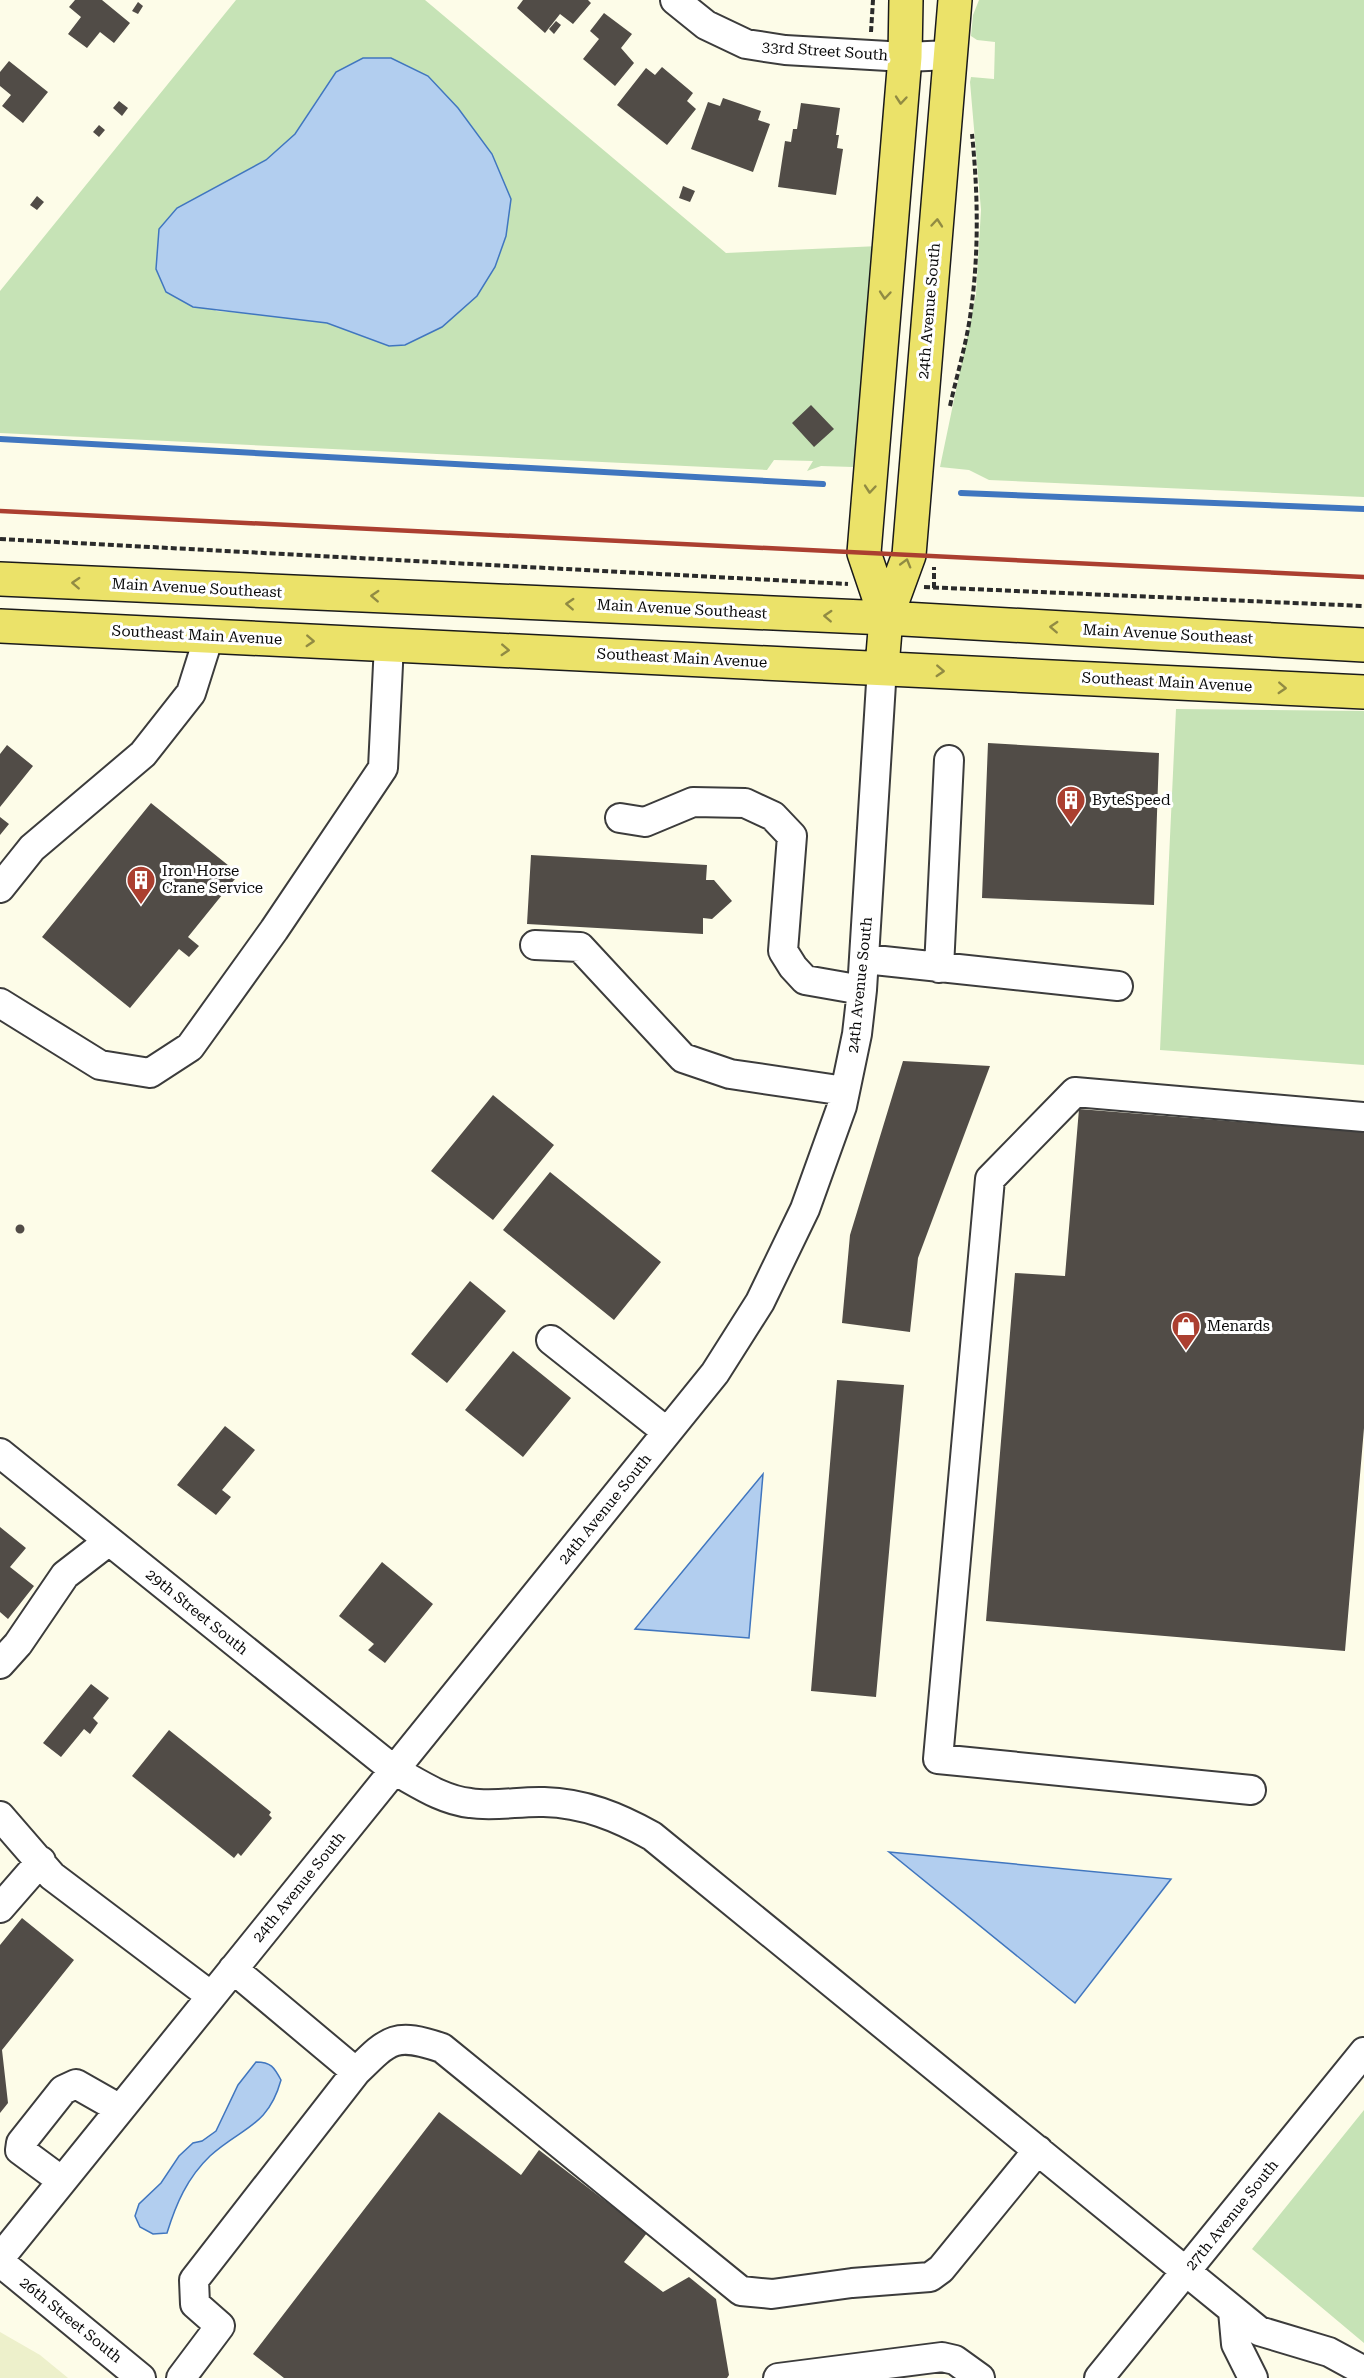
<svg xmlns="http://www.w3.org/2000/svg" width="1364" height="2378" viewBox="0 0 1364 2378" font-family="'Roboto Serif',serif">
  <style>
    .farmland { fill: #edf0cb }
    .green { fill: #c6e3b6; fill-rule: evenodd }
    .water { fill: #b2ceef; stroke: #4076bf; stroke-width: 1.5 }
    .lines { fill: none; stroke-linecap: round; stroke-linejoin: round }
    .stream { stroke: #4076bf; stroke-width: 6 }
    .building { fill: #514c47 }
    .minor-casing { stroke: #3c3c3c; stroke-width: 32 }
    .major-casing { stroke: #1a1a1a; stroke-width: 36 }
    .path { stroke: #2b2b2b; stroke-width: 4; stroke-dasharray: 6 3; stroke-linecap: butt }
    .minor { stroke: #fff; stroke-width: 28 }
    .major { stroke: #ebe269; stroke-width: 33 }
    .rail { stroke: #ab3f30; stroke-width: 4.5 }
    .oneway { stroke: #918b43 }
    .labels { text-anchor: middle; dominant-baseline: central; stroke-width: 6; stroke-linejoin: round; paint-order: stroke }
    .street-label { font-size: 15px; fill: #090909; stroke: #fff }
    .poi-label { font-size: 15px; fill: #090909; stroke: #fff; text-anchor: start }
  </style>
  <rect width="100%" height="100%" fill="#fdfce8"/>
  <!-- farmland -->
  <path class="farmland" d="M0 2332 40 2355 68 2378H0Z"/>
  <!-- green -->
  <path class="green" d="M236 0H425L726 253 879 246 853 467 821 466 807 471 813 461 774 460 767 470 0 433V291ZM320 95 506 236 495 267 477 296 389 346 327 323 282 316 216 311 159 229 177 208 266 160 295 134Z
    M979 0H1364V497L989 480 969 470 940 467 976 294 981 210 970 82 971 77 994 79 995 42 977 40 971 36 973 15Z
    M1176 709 1364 711V1065L1160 1050Z
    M1364 2110V2343L1252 2249Z"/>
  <!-- water -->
  <path class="water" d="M363 58H391L428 76 458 108 492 154 511 199 506 236 495 267 477 296 442 327 405 345 389 346 327 323 193 307 166 292 156 269 159 229 177 208 266 160 295 134 336 72Z
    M763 1474 749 1638 635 1629Z
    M889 1852 1171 1879 1075 2003Z
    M256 2062C271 2062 274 2067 281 2080 268 2127 242 2127 210 2156 187 2178 176 2204 167 2233L153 2234 140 2227 135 2216 139 2204 161 2183 179 2156 193 2143 202 2141 216 2131 238 2085Z"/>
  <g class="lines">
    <!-- stream -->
    <path class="stream" d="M0 439 823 484
      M961 493 1364 509"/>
  </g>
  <!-- building -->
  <path class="building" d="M75 0H102L130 23 114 43 100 32 87 48 68 34 81 17 69 7Z
    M523 0H588L591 3 573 24 560 14 545 33 517 8Z
    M138 2 143 6 138 14 132 11Z
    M604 13 632 34 621 48 634 63 615 86 583 59 599 39 590 31Z
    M556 21 561 25 554 34 549 29Z
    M9 61 48 92 23 123 2 106 11 95 0 86V72Z
    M662 67 693 93 687 101 696 109 667 145 617 105 646 68 655 75Z
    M723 98 761 111 758 120 770 124 753 172 691 149 708 102 720 106Z
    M119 101 128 108 122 116 113 108Z
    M801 103 840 108 836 135H839L837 148 843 149 836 195 778 187 785 141 791 142 793 129H797Z
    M99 125 105 130 99 137 93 132Z
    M683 186 695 191 690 202 679 198Z
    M37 196 44 202 37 210 30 205Z
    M811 405 834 429 814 447 792 423Z
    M988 743 1159 753 1154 905 982 898Z
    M7 745 33 766 0 807V754Z
    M151 803 239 874 188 937 199 946 189 957 179 949 130 1008 42 937Z
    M0 817 9 824 0 835Z
    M531 855 707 865 706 880H714L732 901 712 919 703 918V934L527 924Z
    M903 1061 990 1066 918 1258 910 1332 842 1323 850 1235Z
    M493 1095 554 1145 493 1220 431 1171Z
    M1079 1109 1364 1132V1428L1345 1651 986 1621 1015 1273 1065 1276Z
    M550 1172 661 1262 614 1320 503 1230Z
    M15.5 1229a4.5 4.5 0 1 1 9 0a4.5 4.5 0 1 1-9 0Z
    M470 1281 506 1311 447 1383 411 1354Z
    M513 1351 571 1398 523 1457 465 1410Z
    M837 1380 904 1385 876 1697 811 1691Z
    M225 1426 255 1450 222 1490 231 1497 216 1515 177 1485Z
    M0 1527 26 1548 10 1567 34 1586 8 1619 0 1612Z
    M382 1562 433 1604 385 1663 368 1650 374 1644 339 1616Z
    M91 1684 109 1698 93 1718 98 1723 90 1734 84 1729 61 1757 43 1743Z
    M169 1730 271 1812 269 1815 272 1818 241 1856 238 1853 234 1858 132 1776Z
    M22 1918 74 1960 2 2050 8 2103 0 2113V1945Z
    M439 2112 521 2175 539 2150 647 2233 624 2262 663 2292 689 2277 716 2299 729 2375 727 2378H284L253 2354Z"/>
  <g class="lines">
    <!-- minor casing -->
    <g class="minor-casing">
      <path id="minor" d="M675 0 706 25 746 44 785 50 905 57 951 55
        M620 818 645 822 693 802 745 803 773 816 792 836 783 951 793 967 805 980 862 990
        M0 888 32 848 143 754 191 693 209 636
        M535 945 580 947 683 1058 730 1074 845 1091
        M865 959 1118 986
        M939 968 949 760
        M0 1003 100 1065 150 1073 190 1047 274 930 383 768 389 644
        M551 1340 667 1432
        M0 1453 394 1770C418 1783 442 1800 470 1803 494 1807 520 1801 544 1802 584 1803 618 1817 652 1836L1259 2331 1329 2352 1364 2371
        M0 1664 18 1644 65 1575 109 1541
        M1251 1790 938 1759 990 1179 1075 1092 1364 1117
        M0 1816 52 1876 211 1996
        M0 1908 41 1861
        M356 2072C389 2039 395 2032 442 2048L741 2291 772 2294 852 2283 930 2277 941 2269 1038 2150
        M62 2181 20 2150 21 2143 63 2090 76 2084 120 2109
        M0 2258 715 1373 760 1302 805 1209 842 1106 857 1034 862 990 882 667
        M0 2262 141 2378
        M1233 2311 1236 2344 1253 2378
        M181 2378 220 2326 195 2304 194 2280 356 2072 233 1969
        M778 2378 942 2357 955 2360 980 2378
        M1099 2378 1364 2052"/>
    </g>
    <!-- major casing -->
    <g class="major-casing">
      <path id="major" d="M0 579 886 618 1364 645
        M886 618 864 553 905 57 906 0
        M0 626 1364 692
        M882 667 886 618 909 555 955 0"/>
    </g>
    <!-- path -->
    <path class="path" d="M871 32 873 0
      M950 406C957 374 967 342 971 310 979 252 978 193 972 134
      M0 539 848 584
      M924 587 1364 606
      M934 588V567"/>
    <!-- minor -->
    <use href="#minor" class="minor"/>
    <!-- major -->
    <use href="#major" class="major"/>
    <!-- rail -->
    <path class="rail" d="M0 511 1364 577"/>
  </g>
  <!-- one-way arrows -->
  <defs><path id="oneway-chevron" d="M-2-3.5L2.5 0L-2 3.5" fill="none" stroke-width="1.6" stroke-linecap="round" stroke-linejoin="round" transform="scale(1.5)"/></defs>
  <g class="oneway">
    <use href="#oneway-chevron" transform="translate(901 100) rotate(95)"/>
    <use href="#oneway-chevron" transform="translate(937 223) rotate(-85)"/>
    <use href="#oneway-chevron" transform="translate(885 295) rotate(95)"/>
    <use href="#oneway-chevron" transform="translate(870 489) rotate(95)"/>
    <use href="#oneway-chevron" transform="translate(906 563) rotate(-74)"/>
    <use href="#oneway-chevron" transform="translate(76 583) rotate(-177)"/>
    <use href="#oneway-chevron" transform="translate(375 596) rotate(-177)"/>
    <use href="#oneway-chevron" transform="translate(570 604) rotate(-177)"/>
    <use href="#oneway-chevron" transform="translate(828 616) rotate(-177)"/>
    <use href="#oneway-chevron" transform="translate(1054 627) rotate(-177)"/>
    <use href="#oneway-chevron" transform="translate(310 641) rotate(3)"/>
    <use href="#oneway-chevron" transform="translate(505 650) rotate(3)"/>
    <use href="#oneway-chevron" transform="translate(940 671) rotate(3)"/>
    <use href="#oneway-chevron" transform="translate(1282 688) rotate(3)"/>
  </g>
  <!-- icons -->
  <defs>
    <g id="building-pin" transform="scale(1.5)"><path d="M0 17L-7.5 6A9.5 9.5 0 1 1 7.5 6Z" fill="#ab3f30" stroke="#fff"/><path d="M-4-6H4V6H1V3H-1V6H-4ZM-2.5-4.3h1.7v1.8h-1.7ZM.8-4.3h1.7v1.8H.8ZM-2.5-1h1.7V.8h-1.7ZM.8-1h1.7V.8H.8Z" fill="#fff"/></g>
    <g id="shop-pin" transform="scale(1.5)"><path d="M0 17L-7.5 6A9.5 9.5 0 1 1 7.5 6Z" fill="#ab3f30" stroke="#fff"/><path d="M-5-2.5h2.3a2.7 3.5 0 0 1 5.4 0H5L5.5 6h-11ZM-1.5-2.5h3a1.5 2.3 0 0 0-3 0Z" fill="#fff"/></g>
  </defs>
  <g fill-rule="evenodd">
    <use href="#building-pin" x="1071" y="800"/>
    <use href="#building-pin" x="141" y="880"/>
    <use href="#shop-pin" x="1186" y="1326"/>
  </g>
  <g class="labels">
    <!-- street labels -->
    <g class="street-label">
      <text transform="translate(825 51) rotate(4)">33rd Street South</text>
      <text transform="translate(929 311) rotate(-85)">24th Avenue South</text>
      <text transform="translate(197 588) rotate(3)">Main Avenue Southeast</text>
      <text transform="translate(682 609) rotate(3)">Main Avenue Southeast</text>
      <text transform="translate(1168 634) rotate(3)">Main Avenue Southeast</text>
      <text transform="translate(197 635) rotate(3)">Southeast Main Avenue</text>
      <text transform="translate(682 658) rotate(3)">Southeast Main Avenue</text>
      <text transform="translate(1167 682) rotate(3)">Southeast Main Avenue</text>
      <text transform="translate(860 985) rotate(-84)">24th Avenue South</text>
      <text transform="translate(605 1509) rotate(-51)">24th Avenue South</text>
      <text transform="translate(197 1612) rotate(39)">29th Street South</text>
      <text transform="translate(299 1887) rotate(-51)">24th Avenue South</text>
      <text transform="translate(1232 2215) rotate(-51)">27th Avenue South</text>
      <text transform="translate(71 2320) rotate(39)">26th Street South</text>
    </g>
    <!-- poi labels -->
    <g class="poi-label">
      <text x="1092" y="800">ByteSpeed</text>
      <text x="162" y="871">Iron Horse<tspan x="162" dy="17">Crane Service</tspan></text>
      <text x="1207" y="1326">Menards</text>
    </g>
  </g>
</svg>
